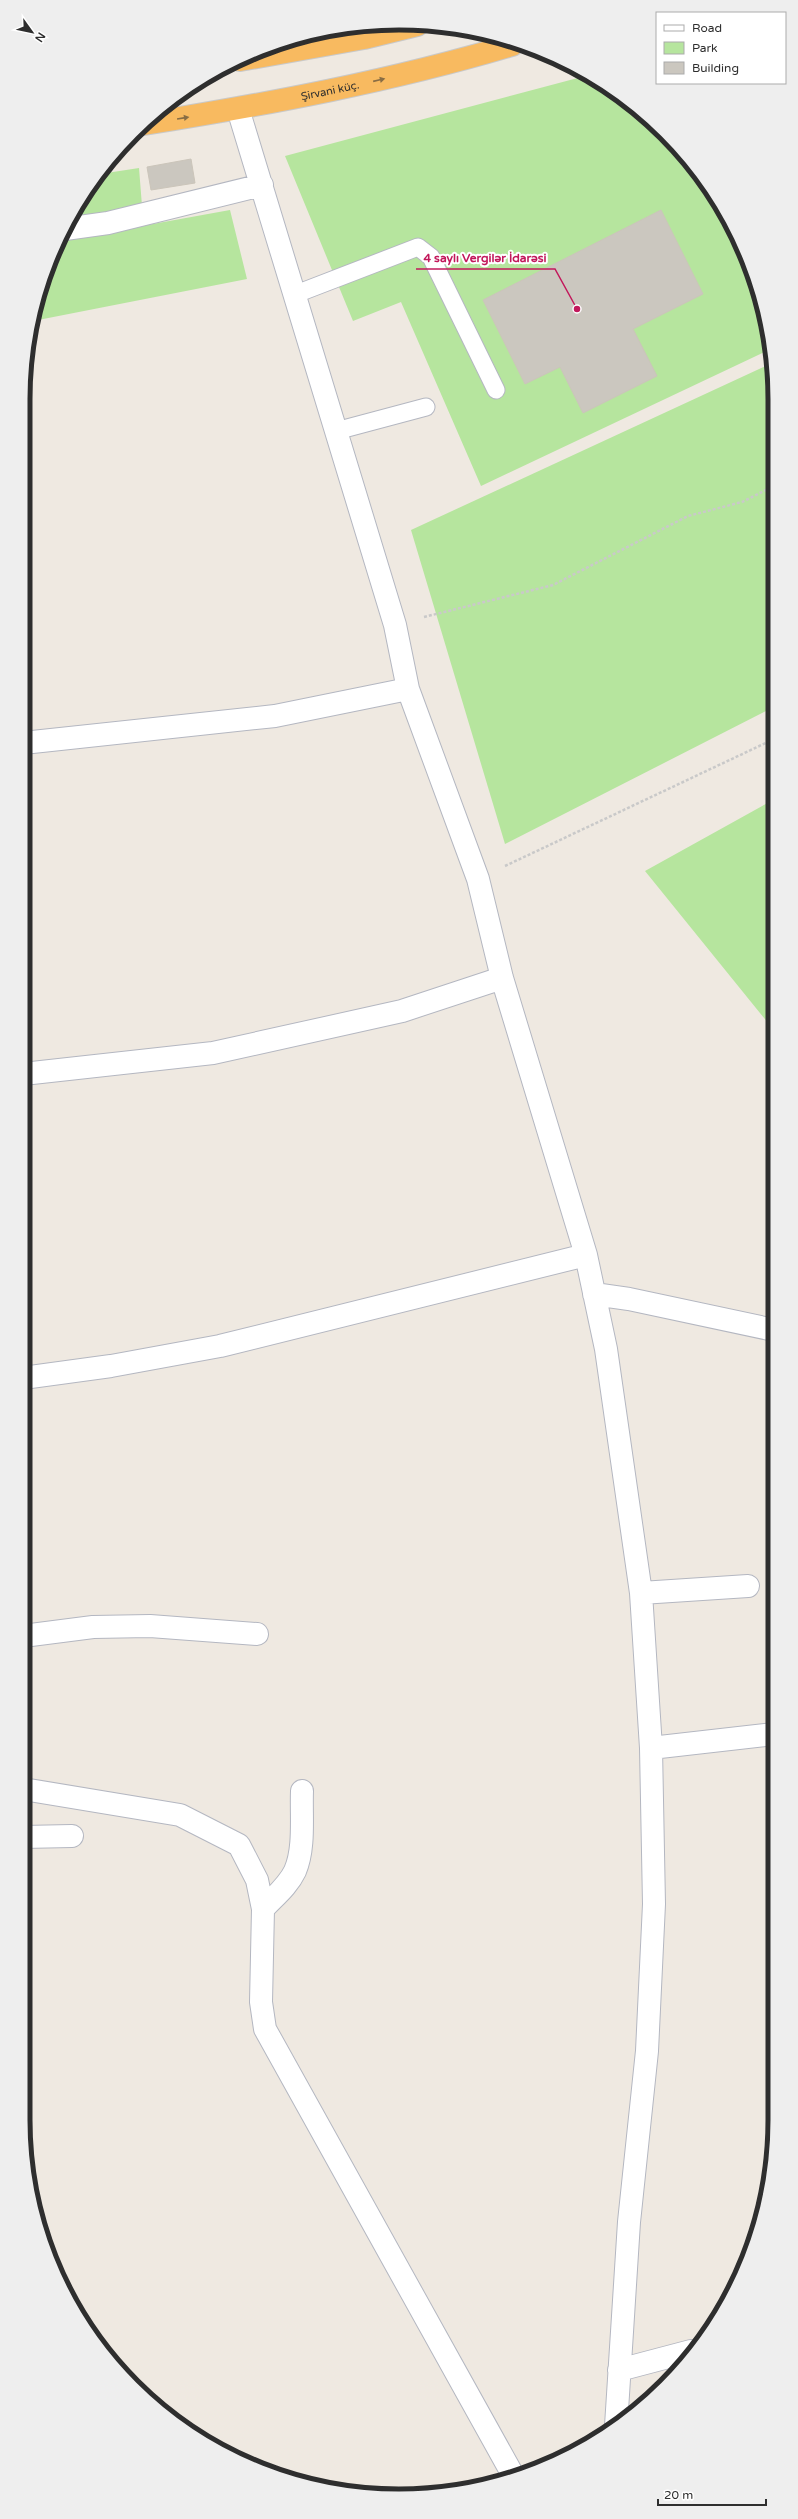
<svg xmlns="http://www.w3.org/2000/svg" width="798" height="2519" viewBox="0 0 798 2519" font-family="'Varela Round',sans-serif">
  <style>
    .green { fill: #b6e59e }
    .building { fill: #cbc7bf; stroke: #cbc5ba }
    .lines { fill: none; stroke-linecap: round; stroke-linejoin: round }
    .service-casing { stroke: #b4b7c1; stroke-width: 19 }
    .minor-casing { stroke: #b4b7c1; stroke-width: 24 }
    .trunk-casing { stroke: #c9c9c9; stroke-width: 24 }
    .path { stroke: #c9c9c9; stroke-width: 2.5; stroke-dasharray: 3 2; stroke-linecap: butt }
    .service { stroke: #fff; stroke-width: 17 }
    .minor { stroke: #fff; stroke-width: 22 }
    .trunk { stroke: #f8ba60; stroke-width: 22 }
    .oneway { fill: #896d44 }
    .labels { text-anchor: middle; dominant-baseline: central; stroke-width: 4; stroke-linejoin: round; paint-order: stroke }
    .street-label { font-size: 11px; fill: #2e2e2e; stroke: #fff }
    .rim { fill: none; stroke: #2e2e2e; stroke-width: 5 }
    .leader { fill: none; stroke: #c2185b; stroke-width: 1.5 }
    .callout-dot { fill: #c2185b; stroke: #fff; stroke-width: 1.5 }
    .callout-label { font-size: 12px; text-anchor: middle; font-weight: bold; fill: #c2185b; stroke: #fff; stroke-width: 4; stroke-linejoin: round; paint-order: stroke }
  </style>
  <rect width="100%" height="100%" fill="#efe9e1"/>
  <!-- green -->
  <path class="green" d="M589 75 665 133 719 208 750 277 771 349 481 486 401 302 353 321 285 156Z
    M139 168 142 206 72 218 86 190 100 174Z
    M230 210 247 279 33 321 52 255 59 241Z
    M772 363V708L505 844 411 530Z
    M773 800V1029L645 871Z"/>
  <!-- building -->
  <path class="building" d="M191 159 195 183 151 190 147 167Z
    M661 210 703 294 633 329 657 376 583 413 560 367 525 384 483 300Z"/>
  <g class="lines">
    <!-- service casing -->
    <g class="service-casing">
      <path id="service" d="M296 294 418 247 431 257 496 390
        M336 431 426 407"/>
    </g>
    <!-- minor casing -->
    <g class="minor-casing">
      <path id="minor" d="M238 109 395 625 408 689 478 879 502 978 586 1255 606 1349 641 1593 651 1748 654 1904 647 2051 629 2222 616 2426
        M65 229 108 223 262 185
        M23 743 275 716 408 689
        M23 1074 213 1053 402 1011 502 978
        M594 1294 629 1299 774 1330
        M23 1378 111 1366 220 1346 586 1255
        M641 1593 748 1586
        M23 1636 93 1627 150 1626 257 1634
        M651 1748 774 1734
        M23 1789 180 1815 239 1845 257 1880 263 1909 261 2002 265 2029 514 2477
        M23 1837 72 1836
        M263 1909C274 1897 288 1886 295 1871 305 1848 301 1816 302 1791
        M619 2370 691 2351"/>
    </g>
    <!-- trunk casing -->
    <g class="trunk-casing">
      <g id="trunk">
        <path d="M240 60 364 38 417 25"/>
        <path id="s1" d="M144 124C268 104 392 81 512 45"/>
      </g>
    </g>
    <!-- path -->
    <path class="path" d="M424 617 553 585 688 516 742 502 772 487
      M505 866 772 740"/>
    <!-- service -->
    <use href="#service" class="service"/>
    <!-- minor -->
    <use href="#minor" class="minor"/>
    <!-- trunk -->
    <use href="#trunk" class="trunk"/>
  </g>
  <!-- one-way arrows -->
  <defs><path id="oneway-solid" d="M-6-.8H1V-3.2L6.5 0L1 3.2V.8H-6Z"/></defs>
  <g class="oneway">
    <use href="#oneway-solid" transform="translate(379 80) rotate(-13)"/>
    <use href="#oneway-solid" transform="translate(183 118) rotate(-9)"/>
  </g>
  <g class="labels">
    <!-- street labels -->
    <g class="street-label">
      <text stroke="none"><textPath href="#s1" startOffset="189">Şirvani küç.</textPath></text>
    </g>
  </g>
  <!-- crop -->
  <path d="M0 0H798V2519H0ZM399 30H399A369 369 0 0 1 768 399V2120A369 369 0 0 1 399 2489H399A369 369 0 0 1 30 2120V399A369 369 0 0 1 399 30Z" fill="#eee" fill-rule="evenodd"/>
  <path class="rim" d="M399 30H399A369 369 0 0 1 768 399V2120A369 369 0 0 1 399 2489H399A369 369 0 0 1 30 2120V399A369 369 0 0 1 399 30Z"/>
  <!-- callouts -->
  <path class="leader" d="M577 309L555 269H416"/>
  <circle class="callout-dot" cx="577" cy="309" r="4"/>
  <g class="callout-label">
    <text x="485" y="262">4 saylı Vergilər İdarəsi</text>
  </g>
  <!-- legend -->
  <rect x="656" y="12" width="130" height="72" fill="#ffffff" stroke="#ababab"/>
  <rect x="664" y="25" width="20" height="6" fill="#ffffff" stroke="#ababab"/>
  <text x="692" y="32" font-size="12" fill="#2e2e2e">Road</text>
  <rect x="664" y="42" width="20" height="12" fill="#b6e59e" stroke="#ababab"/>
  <text x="692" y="52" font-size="12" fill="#2e2e2e">Park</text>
  <rect x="664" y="62" width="20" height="12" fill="#cbc7bf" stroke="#ababab"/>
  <text x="692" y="72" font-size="12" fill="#2e2e2e">Building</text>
  <!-- north arrow -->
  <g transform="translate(32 32) rotate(123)" stroke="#ffffff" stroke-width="3" paint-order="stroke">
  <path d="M0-3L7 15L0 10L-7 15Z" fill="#2e2e2e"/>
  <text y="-6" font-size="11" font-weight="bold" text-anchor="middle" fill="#2e2e2e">N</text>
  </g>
  <!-- scale -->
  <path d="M658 2499v6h108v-6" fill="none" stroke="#2e2e2e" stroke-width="2"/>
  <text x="664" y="2499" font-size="12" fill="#2e2e2e" stroke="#ffffff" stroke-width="3" paint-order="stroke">20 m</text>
</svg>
